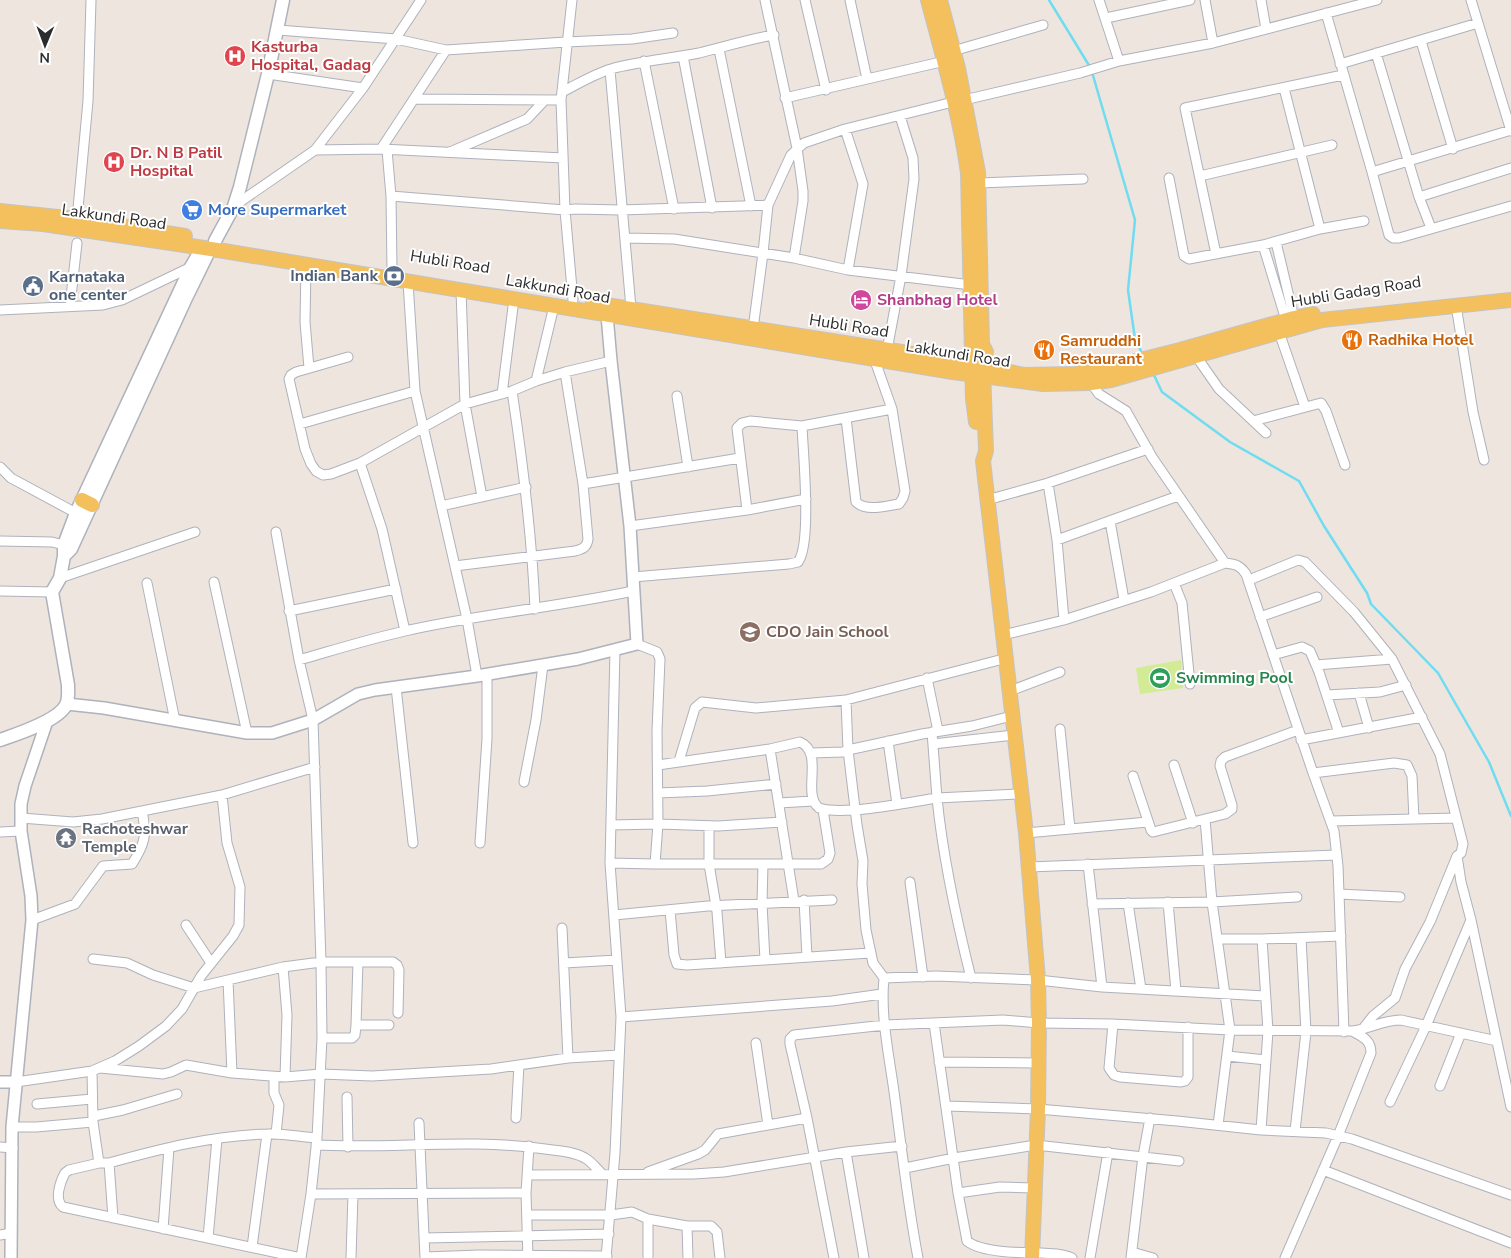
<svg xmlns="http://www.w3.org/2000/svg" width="1511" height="1258" viewBox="0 0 1511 1258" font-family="'Nunito Sans',sans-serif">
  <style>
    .pitch { fill: #d1ec95 }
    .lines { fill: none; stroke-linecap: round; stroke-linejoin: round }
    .stream { stroke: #6fdcf1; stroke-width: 2.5 }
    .minor-casing { stroke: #aeb2bc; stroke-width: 11 }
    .tertiary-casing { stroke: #aeb2bc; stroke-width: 14 }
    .secondary-casing { stroke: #aeb2bc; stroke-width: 15 }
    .primary-casing { stroke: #c4c4c4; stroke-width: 16 }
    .minor { stroke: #fff; stroke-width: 9 }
    .tertiary { stroke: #fff; stroke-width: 11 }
    .secondary { stroke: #fff; stroke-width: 12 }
    .primary { stroke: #f3c05d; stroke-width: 14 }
    .labels { text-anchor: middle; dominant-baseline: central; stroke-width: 4; stroke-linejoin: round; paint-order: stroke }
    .health-label { font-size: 16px; font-weight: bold; fill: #be3a42; stroke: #fff; text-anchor: start }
    .shop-label { font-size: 16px; font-weight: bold; fill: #366cbe; stroke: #fff; text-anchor: start }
    .street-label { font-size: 16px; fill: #2c2c2c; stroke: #fff }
    .service-label { font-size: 16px; font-weight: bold; fill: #4e5e75; stroke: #fff; text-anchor: end }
    .hotel-label { font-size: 16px; font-weight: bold; fill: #b23c85; stroke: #fff; text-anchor: start }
    .food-label { font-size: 16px; font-weight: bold; fill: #c56008; stroke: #fff; text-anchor: start }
    .education-label { font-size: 16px; font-weight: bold; fill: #785e54; stroke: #fff; text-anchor: start }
    .leisure-label { font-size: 16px; font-weight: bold; fill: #27864d; stroke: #fff; text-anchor: start }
    .worship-label { font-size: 16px; font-weight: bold; fill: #5b616d; stroke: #fff; text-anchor: start }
  </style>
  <rect width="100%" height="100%" fill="#eee5de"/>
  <!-- pitch -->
  <path class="pitch" d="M1181 660 1183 688 1140 694 1136 668Z"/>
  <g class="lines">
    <!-- stream -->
    <path class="stream" d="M1049 0 1090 67
      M1092 72 1135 220 1128 290 1135 339 1143 355
      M1153 373 1162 392 1230 442 1299 481 1324 526 1367 593 1371 604 1438 673 1489 762 1511 816"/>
    <!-- minor casing -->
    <g class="minor-casing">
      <path id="minor" d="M572 0 561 100 565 210 573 300
        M765 0 797 148 803 191V201L794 258
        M805 0 826 90
        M850 0 867 79
        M1099 0 1119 61
        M1205 0 1213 43
        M1261 0 1266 29
        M1471 0 1511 131
        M1326 13 1372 172 1389 235 1393 238H1399L1511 206
        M1106 18 1190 0
        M278 30 396 39 446 50 566 42 632 39 673 33
        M1421 41 1453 149
        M719 49 751 206
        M953 51 1043 25
        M1376 53 1419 197 1431 228
        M683 56 712 208
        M644 61 674 209
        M1340 64 1478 23
        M610 70 631 308
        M268 74 363 88
        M1284 88 1320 229
        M562 92C578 84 594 74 611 69 640 61 669 59 699 53 724 47 748 39 774 35
        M785 98 945 61
        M415 99 561 100
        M964 100 1080 73 1119 61 1213 43 1377 0
        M845 129 863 184 848 270
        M381 149 446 50
        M315 150 381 149 563 158
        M387 150 391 196 392 270
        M450 152 527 119 545 100
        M1372 172 1511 130
        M1200 176 1332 145
        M1169 178 1184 256 1189 259 1263 245 1320 229 1364 221
        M979 183 1083 179
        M391 196 565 210 575 209 621 210 768 205 791 155 804 143 845 129 953 102
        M1419 197 1511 168
        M234 206 315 150 363 88 421 0
        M77 219 88 101 91 0
        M625 238 674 239 794 258 848 270 971 285
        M1276 242 1294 318
        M1263 245 1286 320
        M1216 254 1185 108 1343 75
        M306 265 305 322 309 368
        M408 282 415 391 467 619 477 676
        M461 290 465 404 482 497
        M1456 305 1473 412 1484 460
        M70 306 77 243
        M0 310 103 305 122 300 191 267
        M753 329 763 253 768 205
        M1279 332 1305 407
        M887 350 901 276 914 179 913 158 900 116
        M1196 356 1219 389 1266 433
        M348 357 296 372 291 375 289 379 305 449 311 464 316 471 323 475 331 474 360 463 465 404 512 391 536 381 565 372 611 361
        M536 381 554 306
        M1091 383 1099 394 1126 411 1152 457 1225 563
        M512 391C523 464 532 535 535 609
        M502 394 514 299
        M677 396 688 467
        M846 418 856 502C867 512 885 506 899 504L903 498 905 491 892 409 874 358
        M1253 421 1321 403 1326 411 1345 465
        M300 424 415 391
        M360 463 382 529 405 631
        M0 467 11 478 76 513
        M1048 483 1057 540 1064 620
        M583 484 740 458
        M987 500 1048 483 1148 449
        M441 506 526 487
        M747 510 737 428 742 423 750 421 802 426
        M1110 521 1124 600
        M630 526 747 510 806 499
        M276 532 299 660 313 720 321 962H393L397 965 399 970 398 1013
        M1057 540 1178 496
        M0 541 52 542 64 545
        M455 566 575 551C583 549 587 547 588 539L583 484 565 372
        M633 577 789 564 798 562C812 544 803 452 802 426L892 409
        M60 578 195 532
        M1249 580 1298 560 1305 562 1354 612 1392 659 1440 754 1463 844 1461 853 1457 856 1461 882 1471 920 1511 1107
        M214 582 247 733
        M147 583 175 721
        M1174 583 1182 603 1190 684
        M0 591 52 592
        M289 611 396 589
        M1260 617 1317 597
        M1003 635 1064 620 1151 592 1225 563C1235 564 1240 565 1246 574L1313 773 1334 831 1338 866 1344 1032
        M637 644 657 652 660 659 657 731 658 824 718 826 782 822
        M1273 655 1302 647 1310 651 1319 672 1339 733
        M299 660C334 650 369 639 405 631 480 614 558 607 633 591
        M1316 665 1392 659
        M927 678 938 731
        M396 687 413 843
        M1010 691 1060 672
        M1359 693 1369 728
        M1327 695 1380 692 1406 685
        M1012 716 972 726 922 734 848 750 857 825 863 861 862 884 866 930 873 963 884 978 936 976 1038 980 1102 987 1265 996
        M1060 729 1070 829
        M932 732 937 798 1020 794
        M1301 740 1422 717
        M888 741 897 804
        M933 744 1014 735
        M770 749 794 901
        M811 753 843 752 848 750 846 700
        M679 761 695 708 702 702 756 708 846 700 1007 658
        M658 765 770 749 800 742C825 753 801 794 819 808 844 816 910 802 937 798 943 859 956 918 971 978
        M1174 765 1193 823
        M1313 773 1394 763 1407 765 1412 776 1414 819
        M1133 776 1151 830 1153 832 1225 814 1232 809V805L1220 766 1221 761 1225 757 1298 730
        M524 782 536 720 543 665
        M658 793 707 791 776 784
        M779 803 813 801
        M21 818 73 822 102 819 222 795 315 767
        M1205 819 1212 902 1230 1030 1218 1125
        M1331 821 1456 818
        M611 825 658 824 655 864H821L828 859 830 853 823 810
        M709 826V864L717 912 721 963
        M0 832 21 831
        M1026 833 1148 822
        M480 843 487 739V674
        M610 863 655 864
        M1088 864 1102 987
        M1029 867 1337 855
        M910 882 923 977
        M1339 894 1400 897
        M804 900 807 957
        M1168 902 1176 991
        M1128 903 1141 989
        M1092 904 1212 902 1297 897
        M670 910 674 955 677 964 687 965 765 960 762 904 763 864
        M614 915 708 906 832 900
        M32 920 75 904 103 866 132 864C145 844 147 835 142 811
        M186 925 211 963
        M562 928 568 1058
        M1217 939H1262
        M93 959 127 963 153 975 194 988 283 967 321 962 322 1038 317 1138 311 1194 301 1258
        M765 960 870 953
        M564 963 617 960
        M283 967 287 1015 285 1077
        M884 978C880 1018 890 1059 895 1099 902 1152 908 1206 918 1258
        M228 980 232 1073
        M621 1017 832 1001 882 994
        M934 1023 958 1193 967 1241C982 1253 1022 1253 1041 1253 1052 1254 1063 1253 1072 1258
        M1113 1024 1109 1068 1114 1075 1120 1077 1181 1082 1185 1081 1188 1077V1027
        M356 1025 358 962
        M1362 1030 1373 1016 1395 998 1405 969 1430 922 1457 856
        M322 1038H352L355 1035 356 1025H389
        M756 1043 768 1125
        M1227 1056 1266 1060
        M939 1062 1038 1063
        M100 1068 163 1074 171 1072 186 1065 232 1073 285 1077 321 1074 372 1076 491 1069 568 1058 619 1055
        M92 1071 93 1122 99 1163
        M274 1077V1093L279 1105 276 1134
        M16 1082 92 1071 115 1061 139 1046 166 1026 182 1009 201 976 233 936 239 925 240 887 227 843 222 795
        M1440 1086 1461 1033
        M347 1097 348 1147
        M1390 1102 1426 1026 1471 920
        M37 1104 92 1099
        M946 1106 1038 1109 1177 1121 1261 1130 1326 1133 1352 1139 1511 1195
        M94 1116 123 1110 177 1094
        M516 1118 519 1065
        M419 1123 425 1258
        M12 1127H36L93 1122
        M1261 1130 1268 1031 1262 939 1341 936
        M1295 1131 1306 1032 1301 938
        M316 1145C392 1149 469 1138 545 1149 558 1151 574 1151 585 1158 592 1162 597 1169 602 1174
        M0 1147 13 1148
        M846 1152 864 1258
        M109 1163 113 1218
        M905 1168 954 1158 1036 1145 1179 1161
        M1323 1170 1511 1243
        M648 1172 698 1154 705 1150 718 1134 807 1118
        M527 1175 694 1174 724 1172 846 1152 902 1146
        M958 1193 1000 1187 1034 1188
        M311 1194 526 1193
        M527 1215H611L632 1212 648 1219 687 1226H711L717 1232 720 1258
        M648 1219V1258
        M687 1226 688 1258
        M163 1229 169 1148
        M0 1235 11 1233
        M208 1238 217 1139
        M424 1238 609 1234
        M252 1247 267 1134
        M1132 1252 1153 1258
        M425 1257 480 1255 607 1256
        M301 1258 63 1207C54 1200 60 1182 65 1173L69 1170 99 1163H109C160 1149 214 1135 267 1134 284 1133 300 1137 317 1138
        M351 1258 353 1194
        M528 1258 526 1193 529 1146
        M606 1258 615 1153 621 1017 610 863 615 650
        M834 1258 807 1118 790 1044V1039L794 1035 885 1025 1003 1020 1039 1023 1113 1024 1230 1030 1352 1031C1369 1029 1383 1020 1401 1020L1497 1041
        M1090 1258 1108 1152
        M1131 1258 1143 1156 1150 1118
        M1285 1258 1338 1136 1371 1053C1371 1040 1363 1037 1352 1031"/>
    </g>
    <!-- tertiary casing -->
    <g class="tertiary-casing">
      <path id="tertiary" d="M67 704 104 708 247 733H272L313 720 358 694 375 690 477 676 578 659 637 644 630 526 611 361 607 315
        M0 1082H16
        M11 1258 12 1127 32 920 31 896 21 831V804L25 786 47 721"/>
    </g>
    <!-- secondary casing -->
    <g class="secondary-casing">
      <path id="secondary" d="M215 241 234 206 240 187 268 74 283 0
        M66 554 71 549 186 298 210 249
        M0 740C17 734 58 721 66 705 69 699 68 692 68 685L52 592 60 578 64 556V545L76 513 191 267 202 248"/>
    </g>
    <!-- primary casing -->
    <g class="primary-casing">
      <path id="primary" d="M928 0C943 57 960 115 968 173L973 399 976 422
        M940 0 958 68 978 172 982 344 986 352
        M0 211 77 219 185 236
        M0 221 43 224 224 251 953 372 1043 384 1091 383 1111 380 1322 320 1511 300
        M593 303 908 353 1025 375 1075 374 1101 370 1180 350 1294 318 1313 314
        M982 344 986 451 983 461 1026 833 1038 980 1039 1023 1038 1109 1032 1258
        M82 500 92 505"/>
    </g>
    <!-- minor -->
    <use href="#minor" class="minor"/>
    <!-- tertiary -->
    <use href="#tertiary" class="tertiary"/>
    <!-- secondary -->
    <use href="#secondary" class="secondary"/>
    <!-- primary -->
    <use href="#primary" class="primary"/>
  </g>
  <!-- icons -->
  <defs>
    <g id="hospital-disc" transform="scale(1.125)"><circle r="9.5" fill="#e0444e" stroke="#fff"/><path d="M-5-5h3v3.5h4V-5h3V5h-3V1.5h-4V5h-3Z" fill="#fff"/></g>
    <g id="supermarket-disc" transform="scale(1.125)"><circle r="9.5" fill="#3f7fe0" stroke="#fff"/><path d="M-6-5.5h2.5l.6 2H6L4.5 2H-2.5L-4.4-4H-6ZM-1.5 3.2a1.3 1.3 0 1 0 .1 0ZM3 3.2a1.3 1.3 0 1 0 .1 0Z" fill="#fff"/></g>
    <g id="bank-disc" transform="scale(1.125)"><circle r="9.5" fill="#5c6f8a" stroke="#fff"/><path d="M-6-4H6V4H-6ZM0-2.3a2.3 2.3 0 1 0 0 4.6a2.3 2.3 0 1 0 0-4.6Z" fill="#fff"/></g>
    <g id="civic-disc" transform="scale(1.125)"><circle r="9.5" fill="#5c6f8a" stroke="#fff"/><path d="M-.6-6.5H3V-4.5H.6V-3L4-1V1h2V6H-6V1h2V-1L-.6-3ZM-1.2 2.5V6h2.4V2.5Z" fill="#fff"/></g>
    <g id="hotel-disc" transform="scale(1.125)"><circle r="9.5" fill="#d1479c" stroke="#fff"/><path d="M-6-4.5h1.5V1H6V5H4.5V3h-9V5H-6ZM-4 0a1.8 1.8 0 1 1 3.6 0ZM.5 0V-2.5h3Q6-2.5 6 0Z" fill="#fff"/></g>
    <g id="restaurant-disc" transform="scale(1.125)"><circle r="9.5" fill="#e8710a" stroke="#fff"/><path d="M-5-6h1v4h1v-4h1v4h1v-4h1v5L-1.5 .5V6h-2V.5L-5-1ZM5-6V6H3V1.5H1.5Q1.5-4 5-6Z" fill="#fff"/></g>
    <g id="school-disc" transform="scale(1.125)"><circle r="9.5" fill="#8d6e63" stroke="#fff"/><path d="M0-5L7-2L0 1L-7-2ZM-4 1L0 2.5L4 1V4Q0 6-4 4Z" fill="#fff"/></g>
    <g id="stadium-disc" transform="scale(1.125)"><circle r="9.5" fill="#2e9e5b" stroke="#fff"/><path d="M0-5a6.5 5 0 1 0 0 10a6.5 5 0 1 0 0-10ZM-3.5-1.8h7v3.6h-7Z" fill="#fff"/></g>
    <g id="temple-disc" transform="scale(1.125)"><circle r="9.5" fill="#6b7280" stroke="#fff"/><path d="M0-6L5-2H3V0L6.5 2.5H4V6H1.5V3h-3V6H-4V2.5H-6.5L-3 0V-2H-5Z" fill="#fff"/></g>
  </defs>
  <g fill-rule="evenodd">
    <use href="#hospital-disc" x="235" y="56"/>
    <use href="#hospital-disc" x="114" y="162"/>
    <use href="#supermarket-disc" x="192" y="210"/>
    <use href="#bank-disc" x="394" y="276"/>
    <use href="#civic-disc" x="33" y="286"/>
    <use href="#hotel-disc" x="861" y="300"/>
    <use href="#restaurant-disc" x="1352" y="340"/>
    <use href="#restaurant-disc" x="1044" y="350"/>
    <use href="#school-disc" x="750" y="632"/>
    <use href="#stadium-disc" x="1160" y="678"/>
    <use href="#temple-disc" x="66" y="838"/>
  </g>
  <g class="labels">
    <!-- health labels -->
    <g class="health-label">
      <text x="251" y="47">Kasturba<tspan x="251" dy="18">Hospital, Gadag</tspan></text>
      <text x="130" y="153">Dr. N B Patil<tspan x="130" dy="18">Hospital</tspan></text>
    </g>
    <!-- shop labels -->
    <g class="shop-label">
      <text x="208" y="210">More Supermarket</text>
    </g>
    <!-- street labels -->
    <g class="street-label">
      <text transform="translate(114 217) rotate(8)">Lakkundi Road</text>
      <text transform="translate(450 262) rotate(9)">Hubli Road</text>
      <text transform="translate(558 289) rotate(10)">Lakkundi Road</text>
      <text transform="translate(1356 292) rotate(-9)">Hubli Gadag Road</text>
      <text transform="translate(849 326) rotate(9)">Hubli Road</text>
      <text transform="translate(958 354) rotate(9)">Lakkundi Road</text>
    </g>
    <!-- service labels -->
    <g class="service-label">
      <text x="378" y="276">Indian Bank</text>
      <text x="49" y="277" text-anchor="start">Karnataka<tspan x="49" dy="18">one center</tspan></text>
    </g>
    <!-- hotel labels -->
    <g class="hotel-label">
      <text x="877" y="300">Shanbhag Hotel</text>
    </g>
    <!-- food labels -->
    <g class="food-label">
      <text x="1368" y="340">Radhika Hotel</text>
      <text x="1060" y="341">Samruddhi<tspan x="1060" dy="18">Restaurant</tspan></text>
    </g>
    <!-- education labels -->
    <g class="education-label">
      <text x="766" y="632">CDO Jain School</text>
    </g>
    <!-- leisure labels -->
    <g class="leisure-label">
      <text x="1176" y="678">Swimming Pool</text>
    </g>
    <!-- worship labels -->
    <g class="worship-label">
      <text x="82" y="829">Rachoteshwar<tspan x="82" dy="18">Temple</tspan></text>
    </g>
  </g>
  <!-- north arrow -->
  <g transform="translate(45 45) rotate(181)" stroke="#ffffff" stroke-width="4" paint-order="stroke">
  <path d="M0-4L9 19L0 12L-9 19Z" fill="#2c2c2c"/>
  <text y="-8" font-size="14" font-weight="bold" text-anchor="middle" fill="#2c2c2c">N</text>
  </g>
</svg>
